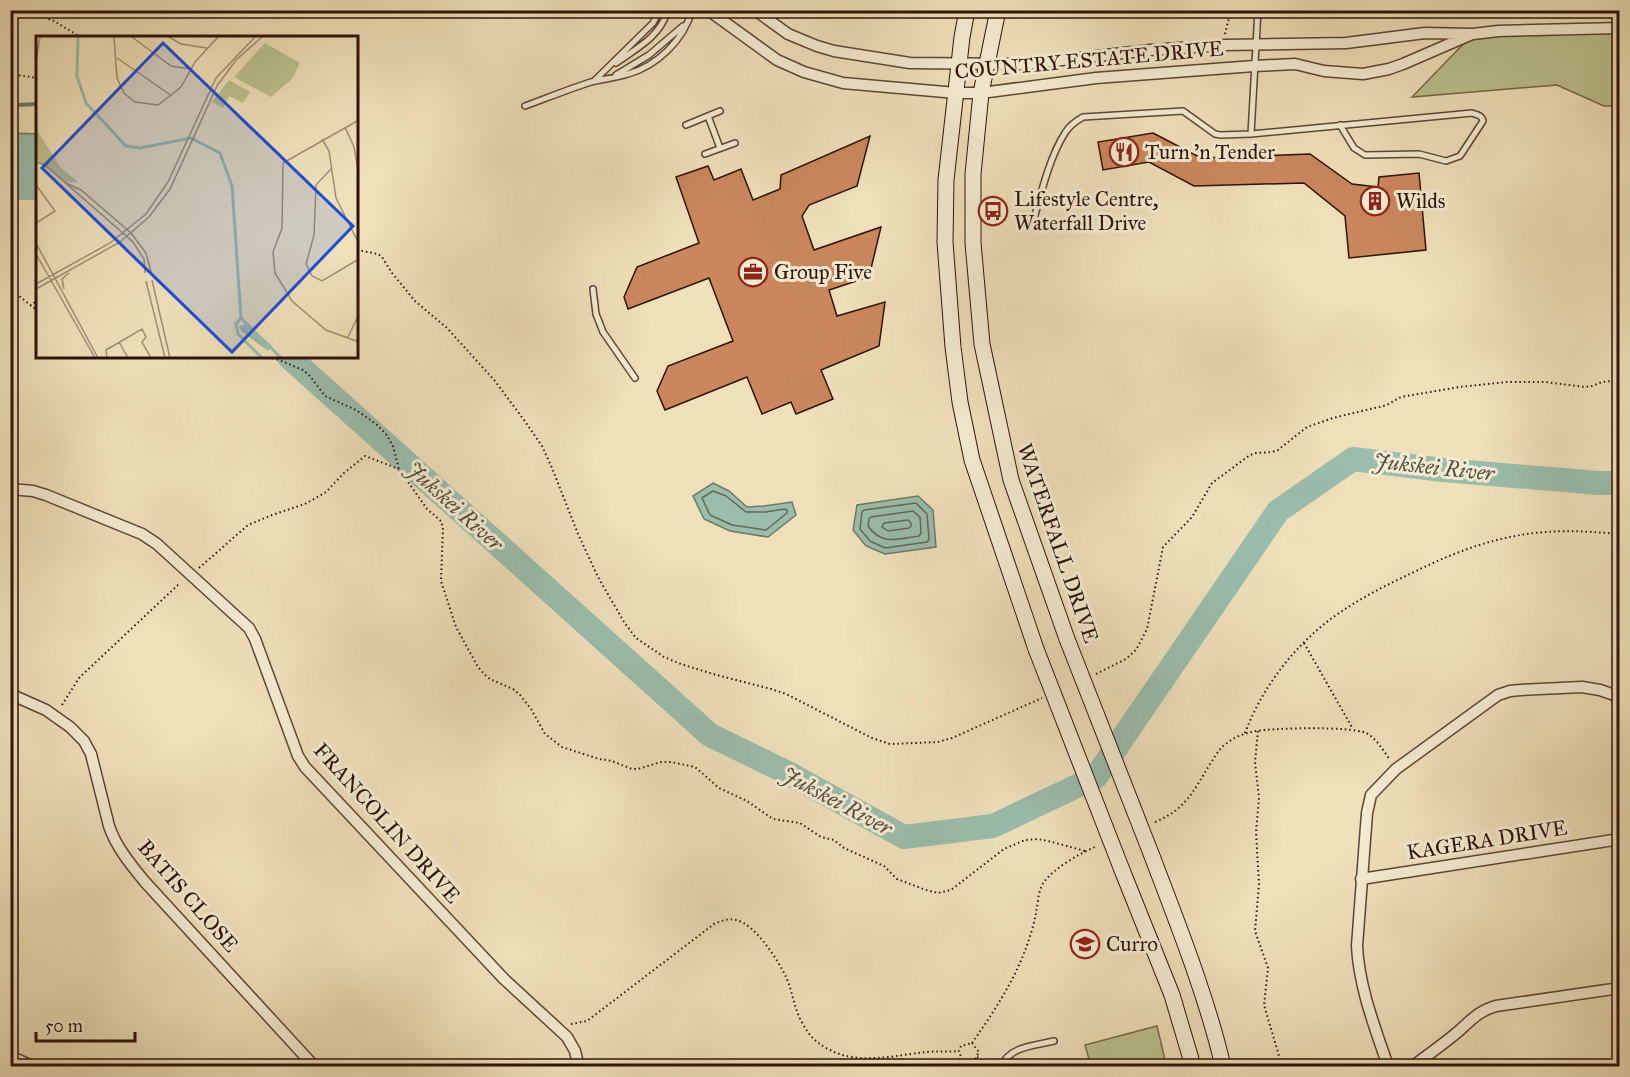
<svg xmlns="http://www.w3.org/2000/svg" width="1630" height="1077" viewBox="0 0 1630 1077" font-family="'IM FELL Great Primer',serif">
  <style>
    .green { fill: #bbc28f; stroke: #746a4b; stroke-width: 1.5 }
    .water { fill: #9abdac; stroke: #6e796a; stroke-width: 1.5 }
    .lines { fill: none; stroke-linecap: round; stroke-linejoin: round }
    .shore { stroke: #63685a; stroke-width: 1.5 }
    .stream { stroke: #6e796a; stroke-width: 4 }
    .river { stroke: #9abdac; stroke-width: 24 }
    .building { fill: #ca875d; stroke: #2c1307; stroke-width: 1.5 }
    .service-casing { stroke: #5d4634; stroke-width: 8 }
    .minor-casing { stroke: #5d4634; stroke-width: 13 }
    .secondary-casing { stroke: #2c1307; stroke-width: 17 }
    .path { stroke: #2c1307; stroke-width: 2; stroke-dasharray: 1.5 3; stroke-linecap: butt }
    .service { stroke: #f5ebd2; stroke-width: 5 }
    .minor { stroke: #f5ebd2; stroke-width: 10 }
    .secondary { stroke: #f5ebd2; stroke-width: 15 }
    .secondary-bridge-casing { stroke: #2c1307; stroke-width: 17; stroke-linecap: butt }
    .secondary-bridge { stroke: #f5ebd2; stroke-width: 15 }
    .labels { text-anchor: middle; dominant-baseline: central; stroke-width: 6; stroke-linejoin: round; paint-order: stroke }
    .street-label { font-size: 21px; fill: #2c1307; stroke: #f5ebd2 }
    .poi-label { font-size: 21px; fill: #2c1307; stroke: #f5ebd2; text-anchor: start }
    .water-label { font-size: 22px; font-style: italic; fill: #524e41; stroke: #f5ebd2 }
    .inset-river { fill: none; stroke: #9abdac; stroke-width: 3 }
    .inset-road { fill: none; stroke: #a18e72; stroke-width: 1.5 }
    .view { fill: #1d4ed8; fill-opacity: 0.15; stroke: #1d4ed8; stroke-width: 3 }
    .inset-edge { fill: none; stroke: #2c1307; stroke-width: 3 }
  </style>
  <rect width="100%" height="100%" fill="#efe0ba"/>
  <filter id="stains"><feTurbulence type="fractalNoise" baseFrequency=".00333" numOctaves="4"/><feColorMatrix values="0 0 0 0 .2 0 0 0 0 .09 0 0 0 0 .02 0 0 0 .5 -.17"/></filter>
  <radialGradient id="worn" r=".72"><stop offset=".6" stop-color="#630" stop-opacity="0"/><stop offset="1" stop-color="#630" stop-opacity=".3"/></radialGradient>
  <!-- green -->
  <path class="green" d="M1619 28V106H1604L1557 85 1412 97 1473 34Z
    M1157 1026 1166 1064 1158 1066H1091L1085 1045Z"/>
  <!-- water -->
  <path class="water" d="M11 133 37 134V185L11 180Z
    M713 483 729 491 747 507 764 506 792 502 796 515 768 537 730 531 704 519 693 496Z
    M918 496 933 510 936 547 885 554 866 546 853 530 857 505Z"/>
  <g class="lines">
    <!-- shore -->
    <path class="shore" d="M713 491 726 496 746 512H765L785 509 787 510V513L766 530 732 525 710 515 702 498Z
      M916 503 927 514 929 539 927 542 885 548 870 541 860 529 862 512 864 510Z
      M913 511 920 517 921 533 919 536C898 539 882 546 868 526L869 519 871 517Z
      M908 520 911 523V526L909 528 888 531 882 527 884 523Z"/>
    <!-- stream -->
    <path class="stream" d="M10 103 16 105 38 104"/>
    <!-- river -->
    <path class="river" d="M10 188H38
      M289 357 710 735 788 773 904 837 993 826 1096 777 1278 511 1353 459 1443 470 1598 483H1620"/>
  </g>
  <!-- building -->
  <path class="building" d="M1153 133 1201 158 1310 154 1352 184 1378 187 1379 177 1419 173 1426 250 1349 258 1345 216 1304 183 1194 186 1149 162 1103 170 1098 142Z
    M870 136 857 186 809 205 802 216 814 250 881 227 869 277 829 290 837 316 885 302 879 346 821 370 833 399 796 414 791 402 762 414 747 377 665 410 657 391 668 366 733 341 709 278 628 309 624 297 637 267 699 243 676 177 708 166 714 180 741 169 753 200 780 189 781 175Z"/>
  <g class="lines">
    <!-- service casing -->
    <g class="service-casing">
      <path id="service" d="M616 63C637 48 660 37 668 10
        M616 75 649 55 683 26
        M594 81 653 23 660 10
        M525 106C547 98 569 89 591 82 603 79 616 78 628 74 657 66 684 40 692 10
        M708 116 720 148
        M686 125 720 111
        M1251 134 1258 10
        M705 154 735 143
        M1034 219C1041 193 1050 156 1065 133 1069 126 1076 121 1083 117L1183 111 1215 134 1220 135 1251 134 1472 113C1477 115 1482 115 1483 121L1460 156 1446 161 1419 154 1365 155 1354 148 1340 125
        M593 289 596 314 603 332 635 378
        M1001 1066C1011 1046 1033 1046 1054 1041"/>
    </g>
    <!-- minor casing -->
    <g class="minor-casing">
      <path id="minor" d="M708 10 777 60 804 72 843 83 956 93H981L1096 78 1254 66 1295 64 1324 71 1363 74 1389 69 1403 64 1470 35
        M755 10 788 34 817 46 834 51 910 63 1027 64 1150 50 1225 45 1346 43 1425 33 1473 34 1498 31 1620 28
        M10 489 33 491 46 495 142 534 157 544 249 628 255 639 298 756 305 767 504 979 567 1037 575 1051 577 1059 576 1066
        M10 694 46 710 70 727 84 741 91 754 109 826C116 847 131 865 145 882L314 1066
        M1361 879 1620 839
        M10 1056 32 1066
        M1388 1066C1375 1028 1359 987 1357 946L1367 813 1371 795 1396 769 1498 695 1510 691 1521 690 1582 687 1600 690 1620 697
        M1413 1066C1429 1054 1445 1043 1460 1030 1472 1019 1479 1011 1496 1006L1620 988"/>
    </g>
    <!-- secondary casing -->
    <g class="secondary-casing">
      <path id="secondary" d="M967 10 962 37 946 180 945 242 953 347 960 402 972 460 1036 649
        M998 10 981 93 973 174V243L982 344 1011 480 1067 639
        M1152 856C1178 925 1206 994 1223 1066
        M1122 870 1172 995 1193 1066"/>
    </g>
    <!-- path -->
    <path class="path" d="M23 10 54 21 82 38
      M1225 34 1231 10
      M10 74 38 78
      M357 250 378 254 382 257 392 273 415 301 447 328 495 381 524 420 542 446 552 468 578 534 598 577 624 622 636 638 664 657 681 664 713 674 771 689 786 694 872 738 890 744 938 742 952 738 1042 698
      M10 276 19 296 38 311
      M30 306 38 300
      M268 357 279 360 303 370 310 376 325 396 356 410 376 424 386 434 393 446 399 469 427 509 441 521 443 528 441 581 456 627 478 667 484 674 490 679 513 689 520 695 531 709 545 734 562 747 599 759 612 761 632 769H638L661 762H671L695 767 719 788 747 801 773 819 800 823 821 837 834 840 844 848 884 866 897 879 926 890 938 893 951 890 1004 849 1025 840 1038 839 1052 842 1085 851
      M199 568 248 525 272 515 305 504 326 492 344 473 365 456 399 469
      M1304 643 1353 729
      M1096 674 1126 659 1136 650 1147 629 1163 547 1192 517 1212 483 1250 455 1256 453 1272 452 1278 450 1307 427 1333 418 1387 405 1401 397 1459 387 1507 382H1545L1585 387 1592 386 1602 382 1620 380
      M62 705 79 678 180 583
      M1258 731 1255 762 1259 798 1256 832 1259 884 1255 931 1268 968 1264 1005 1282 1066
      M1245 733C1262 688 1293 647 1332 618 1357 600 1384 586 1412 573 1454 552 1499 535 1546 532 1570 530 1596 532 1620 534
      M1155 822C1186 809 1193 792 1210 764 1215 757 1219 748 1227 743 1236 736 1246 733 1256 731 1275 728 1350 726 1366 733 1376 738 1383 750 1390 760
      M571 1024 587 1021 714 924C721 921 728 918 736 920 755 924 778 960 786 977 793 992 794 1010 803 1024 809 1036 817 1043 828 1049 859 1066 895 1055 927 1052 938 1051 948 1052 959 1051
      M972 1043C993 1013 1013 983 1026 948 1030 937 1034 924 1036 913 1038 903 1038 890 1044 882 1055 867 1081 853 1097 846
      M972 1043 979 1052 974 1061 968 1063 958 1062 961 1057 959 1051 961 1046Z
      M977 1057 992 1065"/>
    <!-- service -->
    <use href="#service" class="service"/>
    <!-- minor -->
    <use href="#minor" class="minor"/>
    <!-- secondary -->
    <use href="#secondary" class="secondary"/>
    <!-- secondary-bridge casing -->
    <g class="secondary-bridge-casing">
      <path id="secondary-bridge" d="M1067 639 1152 856
        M1036 649 1122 870"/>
    </g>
    <!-- secondary-bridge -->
    <use href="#secondary-bridge" class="secondary-bridge"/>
  </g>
  <!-- icons -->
  <defs>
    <g id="restaurant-ring" transform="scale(1.5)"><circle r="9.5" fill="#f5ebd2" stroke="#8f2418" stroke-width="1.5"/><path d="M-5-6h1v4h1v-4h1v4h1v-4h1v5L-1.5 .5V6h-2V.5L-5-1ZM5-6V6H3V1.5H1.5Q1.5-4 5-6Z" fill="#8f2418"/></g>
    <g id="building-ring" transform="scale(1.5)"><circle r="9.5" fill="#f5ebd2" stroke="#8f2418" stroke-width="1.5"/><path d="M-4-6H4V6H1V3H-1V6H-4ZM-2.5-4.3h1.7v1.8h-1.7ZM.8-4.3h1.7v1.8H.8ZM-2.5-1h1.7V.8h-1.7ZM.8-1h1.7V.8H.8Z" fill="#8f2418"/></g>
    <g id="bus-ring" transform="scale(1.5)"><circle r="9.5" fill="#f5ebd2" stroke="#8f2418" stroke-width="1.5"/><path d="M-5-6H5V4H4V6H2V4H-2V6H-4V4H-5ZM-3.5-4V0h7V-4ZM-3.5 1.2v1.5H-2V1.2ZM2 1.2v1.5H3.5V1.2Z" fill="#8f2418"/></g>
    <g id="office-ring" transform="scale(1.5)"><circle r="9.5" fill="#f5ebd2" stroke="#8f2418" stroke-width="1.5"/><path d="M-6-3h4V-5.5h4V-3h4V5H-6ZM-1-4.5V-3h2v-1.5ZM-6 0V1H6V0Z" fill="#8f2418"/></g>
    <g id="school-ring" transform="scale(1.5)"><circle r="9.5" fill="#f5ebd2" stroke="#8f2418" stroke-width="1.5"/><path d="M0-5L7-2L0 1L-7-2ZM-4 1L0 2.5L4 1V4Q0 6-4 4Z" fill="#8f2418"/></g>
  </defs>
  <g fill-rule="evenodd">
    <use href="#restaurant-ring" x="1124" y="152"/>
    <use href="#building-ring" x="1375" y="201"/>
    <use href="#bus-ring" x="993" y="211"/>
    <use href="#office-ring" x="753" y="272"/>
    <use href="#school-ring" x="1085" y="944"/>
  </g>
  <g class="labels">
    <!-- street labels -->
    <g class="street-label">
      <text transform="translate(1089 60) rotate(-5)">COUNTRY ESTATE DRIVE</text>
      <text transform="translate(1058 543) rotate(71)">WATERFALL DRIVE</text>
      <text transform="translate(387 823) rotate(48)">FRANCOLIN DRIVE</text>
      <text transform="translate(1487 840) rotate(-9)">KAGERA DRIVE</text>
      <text transform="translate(188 896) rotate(49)">BATIS CLOSE</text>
    </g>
    <!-- poi labels -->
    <g class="poi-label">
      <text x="1145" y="152">Turn 'n Tender</text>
      <text x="1014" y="199">Lifestyle Centre,<tspan x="1014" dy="24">Waterfall Drive</tspan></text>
      <text x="1396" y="201">Wilds</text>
      <text x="774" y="272">Group Five</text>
      <text x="1106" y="944">Curro</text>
    </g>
    <!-- water labels -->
    <g class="water-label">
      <text transform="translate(1434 467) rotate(6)">Jukskei River</text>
      <text transform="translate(455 506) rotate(42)">Jukskei River</text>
      <text transform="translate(837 801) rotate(28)">Jukskei River</text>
    </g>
  </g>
  <!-- overview -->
  <g transform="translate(36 36)">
    <rect width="322" height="322" fill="#efe0ba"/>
    <path d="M229 7 264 27 257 42 235 61 198 41ZM193 44 214 56 207 67 193 60 187 72 176 66ZM0 92 24 131 42 146H28L0 124Z" fill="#bbc28f"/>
    <path d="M211 288 236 310 232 315 205 295 203 290Z" fill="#9abdac"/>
    <path class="inset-river" d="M42 1 41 40 50 67 90 110 104 112 155 102 184 117 196 150 205 282 245 322M205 282 200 288 202 298 226 322"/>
    <path class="inset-road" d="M78 1 81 42 88 57 99 66 122 69 145 51 159 26 182 1M96 1 135 30 155 33M133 1 145 8 171 12M81 22 136 60M0 26 4 1M323 84 247 127 246 192 237 216 239 237 256 265 290 294 323 306M309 91 318 111 323 139M286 103 293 115 300 162 323 208M0 126 9 129 97 206 108 223 109 237M295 133 280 149 278 199 270 228 276 240 286 245 323 223M30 147 45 154 95 197 110 217 115 236M0 149 19 175 0 187M0 207 62 322M0 218 59 322M116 244 134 322M110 245 129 322M0 248 74 207 110 178 132 146 180 42 219 1M0 253 84 206 113 181 134 153 181 50 200 24 226 1M28 253 26 243 33 237M311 303 323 278M83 306 92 322M71 322 70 314 106 293 110 301 106 306 115 322"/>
    <path class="view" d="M127 7 317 190 196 316 6 132Z"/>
    <rect width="322" height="322" class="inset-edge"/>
  </g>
  <!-- margin -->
  <rect width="1630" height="1077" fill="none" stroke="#efe0ba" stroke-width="36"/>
  <rect x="12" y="12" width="1606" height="1053" fill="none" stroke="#2c1307" stroke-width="3"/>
  <rect x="18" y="18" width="1594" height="1041" fill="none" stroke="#2c1307" stroke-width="1.5"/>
  <!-- scale -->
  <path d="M36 1032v9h99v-9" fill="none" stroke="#2c1307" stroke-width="3"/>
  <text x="45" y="1032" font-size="18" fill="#2c1307" stroke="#f5ebd2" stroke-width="4.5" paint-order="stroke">50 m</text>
  <rect width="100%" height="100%" filter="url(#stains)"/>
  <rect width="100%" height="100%" fill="url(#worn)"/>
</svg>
